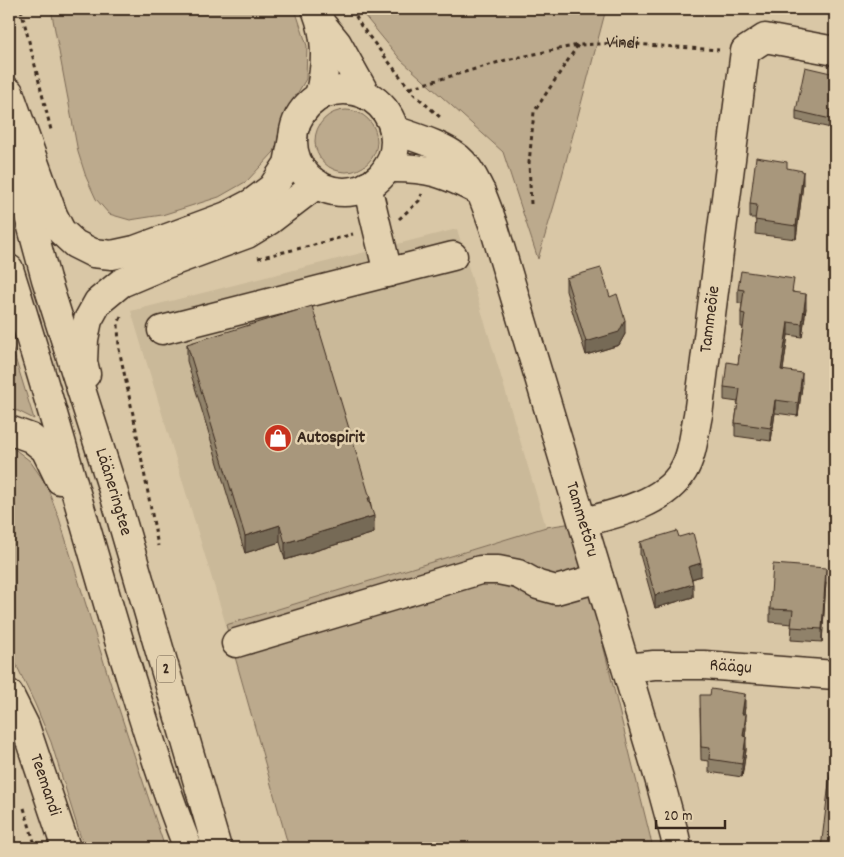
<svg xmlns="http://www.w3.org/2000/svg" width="844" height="857" viewBox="0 0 844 857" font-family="Dekko,sans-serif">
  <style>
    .built { fill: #cab999 }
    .green { fill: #bcaa8d; stroke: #7c6a56 }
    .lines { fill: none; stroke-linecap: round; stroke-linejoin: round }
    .minor-casing { stroke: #3b2a1e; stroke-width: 31 }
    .highway-casing { stroke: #3b2a1e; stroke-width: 31 }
    .path { stroke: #3b2a1e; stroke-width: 3; stroke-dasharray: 4 4; stroke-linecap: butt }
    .minor { stroke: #e3d1af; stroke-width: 28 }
    .highway { stroke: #e3d1af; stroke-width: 28 }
    .wall { fill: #90826b; stroke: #3b2a1e }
    .shaded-wall { fill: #766a57; stroke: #3b2a1e }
    .building { fill: #a8977c; stroke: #3b2a1e }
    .labels { text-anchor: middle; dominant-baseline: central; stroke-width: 5; stroke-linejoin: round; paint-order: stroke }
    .shield { fill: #e3d1af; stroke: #6d5c4a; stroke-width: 1 }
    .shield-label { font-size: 16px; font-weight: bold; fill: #3b2a1e }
    .street-label { font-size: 18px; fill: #3b2a1e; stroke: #e3d1af }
    .poi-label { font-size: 18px; font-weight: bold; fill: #3b2a1e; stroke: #e3d1af; text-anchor: start }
  </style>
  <rect width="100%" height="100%" fill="#d9c7a6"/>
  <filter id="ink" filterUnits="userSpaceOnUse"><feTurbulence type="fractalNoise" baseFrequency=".02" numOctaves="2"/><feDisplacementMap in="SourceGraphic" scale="10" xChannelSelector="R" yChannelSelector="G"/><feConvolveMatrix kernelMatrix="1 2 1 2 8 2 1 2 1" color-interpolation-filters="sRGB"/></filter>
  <g filter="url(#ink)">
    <!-- built -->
    <path class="built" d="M457 229 546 527 226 625 131 311Z"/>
    <!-- green -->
    <path class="green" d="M51 9H295L307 46 306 79 297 94 282 128 274 152 247 181 219 197 162 215 130 220 109 214 96 199 86 177 78 152Z
      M359 9H606L556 199 538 259 503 152 401 60Z
      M315 141a31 31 0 1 1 62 0a31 31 0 1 1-62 0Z
      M12 348 34 419 18 411 9 410V361Z
      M9 446 12 447 30 461 46 484 59 518 111 685 165 848H84L51 742 35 704 13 658 9 651Z
      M573 523 653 848H289L226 625 546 527Z"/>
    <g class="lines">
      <!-- minor casing -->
      <g class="minor-casing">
        <g id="minor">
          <path d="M316 9C328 40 327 65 319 96"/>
          <path d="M324 27 337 43 366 95"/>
          <circle cx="344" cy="141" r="51"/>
          <path id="s2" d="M394 130C416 138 440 144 458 158 476 173 486 205 494 227L659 778 675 837 677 848"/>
          <path d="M387 168C428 167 445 173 481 192"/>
          <path d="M367 186 388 273"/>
          <path d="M162 330 453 256"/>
          <path id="s3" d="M583 522C616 514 665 503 683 471 693 455 694 433 698 415L745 51 765 38 835 51"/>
          <path d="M236 643 480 570H498L518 574 538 585 556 590 599 578"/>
          <path id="s4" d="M627 668 654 665H704L835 675"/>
          <path id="s5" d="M9 694 25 726 66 848"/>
        </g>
      </g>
      <!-- highway casing -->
      <g class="highway-casing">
        <g id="highway">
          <path d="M9 92 53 215 61 231 75 244 93 253 112 255 135 250 227 216 252 203 272 188 288 164 293 138"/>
          <path id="s6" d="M9 136 23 194 46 279 113 490 217 848"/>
          <path d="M9 269C49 394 83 521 121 647 142 714 162 782 188 848"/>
          <path d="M86 374 83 362 84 339 88 320 98 302 121 283 166 264 247 234 270 220 317 184"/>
          <path d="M9 430 31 438 45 449 60 480"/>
        </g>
      </g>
      <!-- path -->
      <g class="path">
        <path d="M21 9 51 130"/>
        <path d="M352 9 361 26 413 93 441 118"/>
        <path id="s1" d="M410 88 506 60 578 45 618 43 719 50"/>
        <path d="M531 204 529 163 534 112 578 45"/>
        <path d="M399 219 419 201 422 194"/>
        <path d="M258 258 314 245 353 234"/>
        <path d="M121 317 118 324 119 349 134 419 158 546"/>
        <path d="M24 808 36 848"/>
      </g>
      <!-- minor -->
      <use href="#minor" class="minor"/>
      <!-- highway -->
      <use href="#highway" class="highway"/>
    </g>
    <!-- wall -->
    <path class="wall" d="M835 74V129L796 120V111Z
      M787 168 803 184 796 239 755 234 756 218H750V204Z
      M566 278 610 297 625 334 619 345 586 355 566 291Z
      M738 289 794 292 806 308 802 337 788 335 783 370 802 386 798 416 775 413 771 441 735 436V423L738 402 724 400V387L738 364 743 327H741V313L742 303H738Z
      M187 344 370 498 374 533 285 560 280 542 245 553 187 361Z
      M679 537 701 576 692 579 693 597 655 608 640 555V542Z
      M826 582 822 642 791 640 792 624 770 622V609Z
      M745 707 744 714 746 728 745 737 746 750 742 777 709 772V761L701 760 700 708Z"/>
    <!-- shaded-wall -->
    <path class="shaded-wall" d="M803 171V184L796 239V226Z
      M806 294V308L802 337V324Z
      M625 320V334L619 345 586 355V342Z
      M788 322V335L781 383V370Z
      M802 373V386L798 416V403Z
      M775 400V413L771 441V428Z
      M374 516V533L285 560V543Z
      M280 525V542L245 553V536Z
      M701 563V576L688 580V567Z
      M826 568V582L822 642V629Z
      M693 584V597L655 608V595Z
      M745 694V707L742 727V714Z
      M746 714V728L743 750V736Z
      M746 737V750L742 777V764Z"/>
    <!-- building -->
    <path class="building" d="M805 67 835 74V120L796 111Z
      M756 157 787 162V168L803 171 796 226 755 220 757 205 750 204Z
      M601 268 610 297 617 294 625 320 619 332 586 342 566 278Z
      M741 271 794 279 792 292 806 294 802 324 788 322 781 370 802 373 798 403 775 400 771 428 735 423 740 389 724 387 727 362 738 364 745 314 741 313 744 290 738 289Z
      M312 306 370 498H368L374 516 285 543 280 525 245 536 187 344Z
      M677 531 679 537 693 533 701 563 688 567 693 584 655 595 640 542Z
      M773 564 826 568 822 629 791 627 793 610 770 609Z
      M711 689 745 694 742 714H746L743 736 746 737 742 764 709 759 710 748 701 747 700 695H710Z
      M833 751H835V848H821Z"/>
  </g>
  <!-- icons -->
  <defs>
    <g id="shop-disc" transform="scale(1.4375)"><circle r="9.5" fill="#c8321e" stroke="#e3d1af"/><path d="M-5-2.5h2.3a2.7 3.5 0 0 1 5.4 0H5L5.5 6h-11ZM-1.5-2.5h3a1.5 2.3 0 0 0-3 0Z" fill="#fff"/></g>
  </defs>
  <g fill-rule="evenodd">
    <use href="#shop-disc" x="278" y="438"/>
  </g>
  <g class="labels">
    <!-- shield labels -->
    <rect class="shield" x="157" y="655.5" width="18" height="27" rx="4"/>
    <g class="shield-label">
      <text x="166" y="669">2</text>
    </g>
    <!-- street labels -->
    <g class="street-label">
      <text stroke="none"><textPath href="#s1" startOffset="218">Vindi</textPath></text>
      <text stroke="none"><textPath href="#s3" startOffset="270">Tammeõie</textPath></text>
      <text stroke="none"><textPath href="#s6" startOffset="371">Lääneringtee</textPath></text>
      <text stroke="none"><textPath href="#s2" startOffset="454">Tammetõru</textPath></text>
      <text stroke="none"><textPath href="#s4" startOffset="104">Räägu</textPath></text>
      <text stroke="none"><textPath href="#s5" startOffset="98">Teemandi</textPath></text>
    </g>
    <!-- poi labels -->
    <g class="poi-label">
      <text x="297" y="438">Autospirit</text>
    </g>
  </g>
  <!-- margin -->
  <rect width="844" height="857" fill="none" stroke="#e3d1af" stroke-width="30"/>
  <rect x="15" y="15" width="814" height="827" fill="none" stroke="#3b2a1e" stroke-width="2" filter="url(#ink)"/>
  <!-- scale -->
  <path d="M656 820v8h69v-8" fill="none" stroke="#3b2a1e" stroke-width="2.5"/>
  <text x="664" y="820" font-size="15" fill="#3b2a1e" stroke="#e3d1af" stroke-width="4" paint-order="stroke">20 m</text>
</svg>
